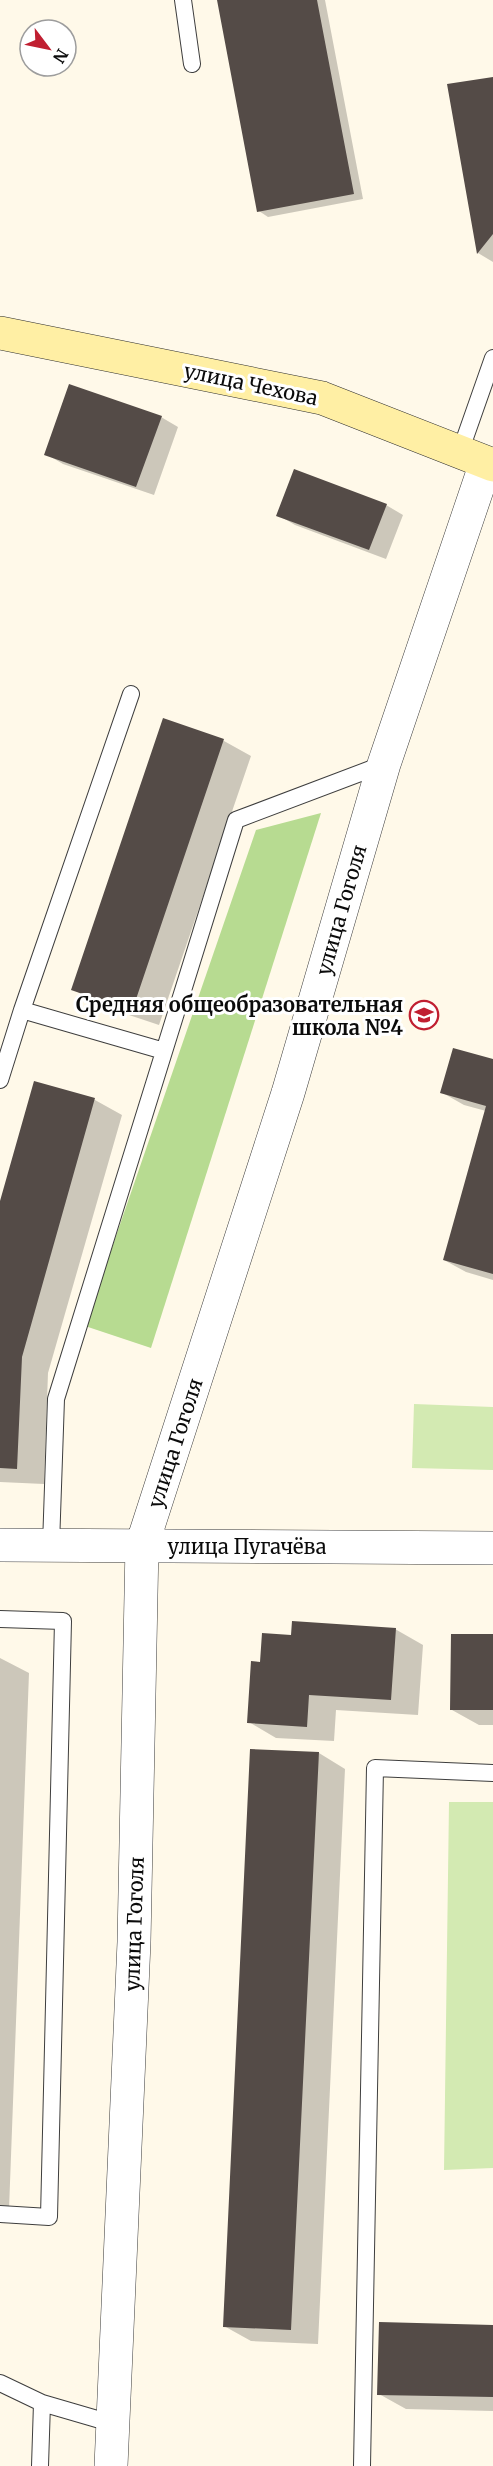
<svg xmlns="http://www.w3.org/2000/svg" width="493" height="2466" viewBox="0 0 493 2466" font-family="Merriweather,serif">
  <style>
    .green { fill: #d3eab2 }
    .forest { fill: #b7db91 }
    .shadow { fill: #0003 }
    .building { fill: #544b47 }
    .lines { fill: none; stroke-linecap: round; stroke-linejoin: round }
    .lane-casing { stroke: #3e3e3e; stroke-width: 18 }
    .street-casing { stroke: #3e3e3e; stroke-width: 34 }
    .secondary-casing { stroke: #2d2d2d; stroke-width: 34 }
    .lane { stroke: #fff; stroke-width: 16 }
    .street { stroke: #fff; stroke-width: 33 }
    .secondary { stroke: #ffefa4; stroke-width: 33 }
    .labels { text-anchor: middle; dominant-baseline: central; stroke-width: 6; stroke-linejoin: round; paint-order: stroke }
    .street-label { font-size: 20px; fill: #0b0b0b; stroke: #fff }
    .poi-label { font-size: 20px; font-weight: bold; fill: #0b0b0b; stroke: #fff; text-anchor: end }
  </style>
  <rect width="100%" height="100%" fill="#fff9e9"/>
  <!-- green -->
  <path class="green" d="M414 1404 493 1407V1470L412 1468Z
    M449 1802H493V2168L444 2170Z"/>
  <!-- forest -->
  <path class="forest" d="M321 813 151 1348 85 1326 256 830Z"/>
  <!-- shadow -->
  <path class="shadow" d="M219 0H325L363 199 268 217 259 211Z
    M493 78V262L478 253 449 85Z
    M161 417 178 427 154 495 63 464 46 454Z
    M386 505 403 515 386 559 295 525 278 515Z
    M164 720 224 741 251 756 159 1025 99 1005 73 989Z
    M493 1061V1280L466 1272 444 1260 486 1111 464 1105 441 1092Z
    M35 1083 95 1100 122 1115 48 1373 44 1484 0 1482V1206Z
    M395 1629 423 1645 418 1715 336 1710 334 1741 276 1738 249 1722 261 1664 292 1637Z
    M493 1635V1725H479L452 1710Z
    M0 1658 29 1673 9 2210H0Z
    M319 1753 345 1769 318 2344 251 2341 224 2326Z
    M493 2326V2411L406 2409 379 2394Z"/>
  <!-- building -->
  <path class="building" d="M217 0H317L354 194 257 212Z
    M493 77V234L477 254 447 84Z
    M69 384 162 416 136 487 44 455Z
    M294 469 387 504 369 550 276 516Z
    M163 718 224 739 132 1011 71 990Z
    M453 1048 493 1059V1274L443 1260 486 1106 440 1093Z
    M34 1081 95 1098 22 1357 17 1469 0 1468V1201Z
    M292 1621 396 1628 391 1700 309 1695 307 1727 247 1723 251 1661 260 1662 262 1633 291 1635Z
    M451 1634H493V1710H450Z
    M250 1749 319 1752 291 2330 223 2327Z
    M379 2322 493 2325V2397L377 2395Z"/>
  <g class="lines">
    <!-- lane casing -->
    <g class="lane-casing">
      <path id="lane" d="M183 0 192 64
        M460 452 493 358
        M131 694 22 1010 164 1051
        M0 1080 22 1010
        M51 1545 56 1399 236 820 384 764
        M0 1619 63 1621 49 2217 0 2214
        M0 2383 42 2403 114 2424
        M40 2466 42 2403
        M362 2466 375 1768 493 1773"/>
    </g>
    <!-- street casing -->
    <g class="street-casing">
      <path id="street" d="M0 1545 493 1548
        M111 2466 134 1942 142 1545 288 1093 384 764 486 463"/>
    </g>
    <!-- secondary casing -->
    <g class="secondary-casing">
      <path id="secondary" d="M0 333 322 398 493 465"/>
    </g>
    <!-- lane -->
    <use href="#lane" class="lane"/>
    <!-- street -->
    <use href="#street" class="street"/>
    <!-- secondary -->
    <use href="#secondary" class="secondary"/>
  </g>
  <!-- icons -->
  <defs>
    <g id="school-ring" transform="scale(1.5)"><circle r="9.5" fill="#fff" stroke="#c01f31" stroke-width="1.5"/><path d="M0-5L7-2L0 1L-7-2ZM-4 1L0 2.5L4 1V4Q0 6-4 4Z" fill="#c01f31"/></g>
  </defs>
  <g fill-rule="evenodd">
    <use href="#school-ring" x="424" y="1015"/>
  </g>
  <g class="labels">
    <!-- street labels -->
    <g class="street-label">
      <text transform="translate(251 384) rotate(12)">улица Чехова</text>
      <text transform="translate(341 910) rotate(-74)">улица Гоголя</text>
      <text transform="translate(175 1443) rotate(-72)">улица Гоголя</text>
      <text x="247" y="1546">улица Пугачёва</text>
      <text transform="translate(134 1924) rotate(-88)">улица Гоголя</text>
    </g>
    <!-- poi labels -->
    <g class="poi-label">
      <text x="403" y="1004">Средняя общеобразовательная<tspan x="403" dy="23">школа №4</tspan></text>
    </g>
  </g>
  <!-- north arrow -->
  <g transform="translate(48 48) rotate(122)"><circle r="28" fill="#ffffff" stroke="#9d9d9d" stroke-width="1.5"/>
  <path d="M0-4.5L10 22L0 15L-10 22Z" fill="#c01f31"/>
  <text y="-9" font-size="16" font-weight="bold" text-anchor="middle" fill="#0b0b0b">N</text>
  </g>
</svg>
